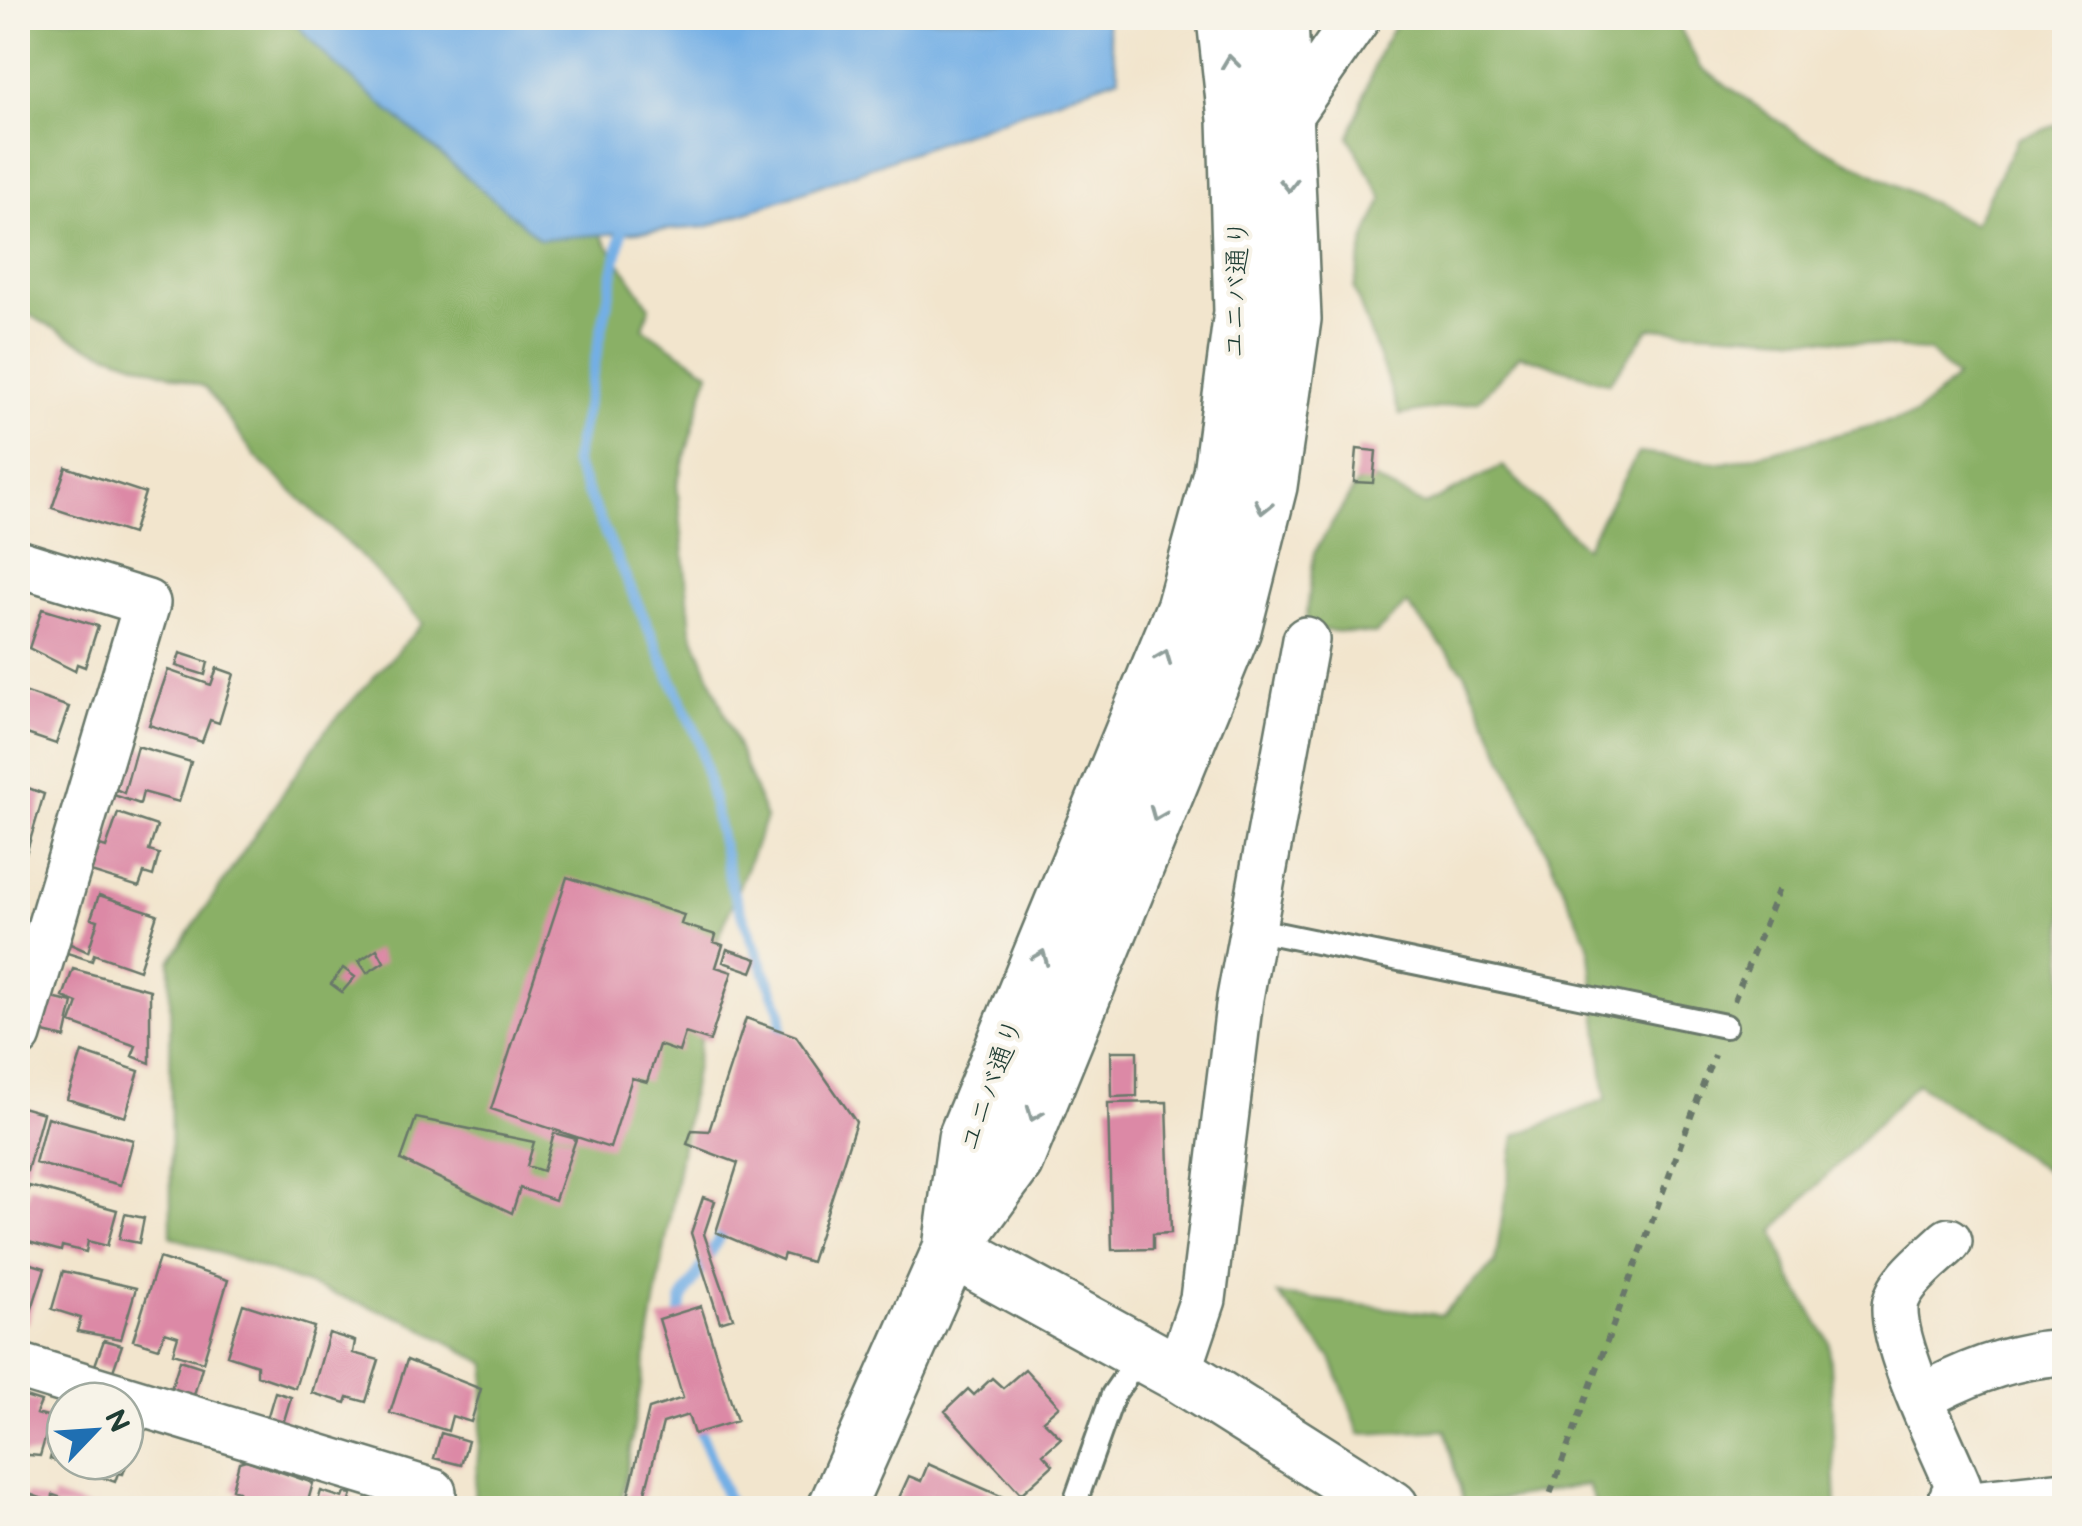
<svg xmlns="http://www.w3.org/2000/svg" width="2082" height="1526" viewBox="0 0 2082 1526" font-family="'Balsamiq Sans','Klee One',sans-serif">
  <style>
    .forest { fill: #8ab066; stroke: #54764d; stroke-width: 2.5 }
    .water { fill: #73afe5; stroke: #49768c; stroke-width: 2.5 }
    .lines { fill: none; stroke-linecap: round; stroke-linejoin: round }
    .stream { stroke: #73afe5; stroke-width: 11 }
    .building { fill: #dc89a6 }
    .lane-casing { stroke: #69786a; stroke-width: 28 }
    .street-casing { stroke: #69786a; stroke-width: 50 }
    .secondary-casing { stroke: #69786a; stroke-width: 60 }
    .path { stroke: #69786a; stroke-width: 6; stroke-dasharray: 8 8; stroke-linecap: butt }
    .lane { stroke: #fff; stroke-width: 22 }
    .street { stroke: #fff; stroke-width: 45 }
    .secondary { stroke: #fff; stroke-width: 55 }
    .oneway { stroke: #8f9e9a }
    .labels { text-anchor: middle; dominant-baseline: central; stroke-width: 8; stroke-linejoin: round; paint-order: stroke }
    .street-label { font-size: 28px; fill: #1f3d34; stroke: #f7f3e8 }
  </style>
  <rect width="100%" height="100%" fill="#f7f3e8"/>
  <filter id="ink" filterUnits="userSpaceOnUse"><feTurbulence type="fractalNoise" baseFrequency=".01" numOctaves="2"/><feDisplacementMap in="SourceGraphic" scale="20" xChannelSelector="R" yChannelSelector="G"/><feConvolveMatrix kernelMatrix="1 2 1 2 8 2 1 2 1" color-interpolation-filters="sRGB"/></filter>
  <filter id="wash" filterUnits="userSpaceOnUse"><feTurbulence type="fractalNoise" baseFrequency=".0048" numOctaves="4" result="noise"/><feDisplacementMap in="SourceGraphic" scale="40" xChannelSelector="R" yChannelSelector="G"/><feGaussianBlur stdDeviation="2.25" result="paint"/><feColorMatrix in="noise" values="0 0 0 0 0 0 0 0 0 0 0 0 0 0 0 0 0 1.4 0 .05"/><feComposite in="paint" operator="in"/></filter>
  <g filter="url(#wash)">
    <rect width="100%" height="100%" fill="#f2e5cd"/>
    <!-- forest -->
    <path class="forest" d="M18 18H340L584 210 650 307 643 328 709 372 677 484 691 629 766 818 717 942 620 1508H473L487 1364 407 1320 171 1236 170 961 324 732 423 623 356 551 256 457 205 387 87 346 18 309Z
      M1399 18H1675L1700 67 1801 137 1974 224 2018 138 2064 123V1183L1917 1083 1774 1230 1791 1278 1829 1341 1836 1508H1597L1588 1485 1464 1505 1446 1430 1360 1434 1331 1358 1278 1295 1441 1315 1495 1263 1515 1136 1606 1099 1589 945 1465 673 1407 604 1375 634 1305 629 1314 553 1363 474 1425 505 1503 466 1585 548 1638 453 1723 463 1737 460 1915 415 1956 378 1930 352 1838 340 1650 328 1609 383 1520 355 1478 401 1400 415 1354 289 1364 242 1383 199 1349 137 1379 53Z"/>
    <!-- water -->
    <path class="water" d="M290 18H1105L1119 77 706 227 540 239 332 62Z"/>
    <g class="lines">
      <!-- stream -->
      <path class="stream" d="M624 222 574 463 699 740 732 889 781 1012V1043
        M679 1325 682 1300 729 1222
        M696 1421 731 1508"/>
    </g>
    <g id="blocks">
      <!-- building -->
      <path class="building" d="M1357 449 1376 451 1373 483 1354 482Z
        M66 467 145 493 132 534 52 508Z
        M42 609 98 626 85 667 77 664 75 671 29 648Z
        M180 653 208 662 205 675 176 666Z
        M217 668 234 674 219 723 210 720 202 742 149 725 168 670 211 685Z
        M18 690 69 707 56 744 18 731Z
        M137 746 191 762 179 802 143 792 140 804 108 793 111 787 124 793Z
        M18 784 44 794 26 854 18 852Z
        M118 813 157 826 149 851 159 854 153 876 144 873 139 887 91 872 100 846 106 848Z
        M567 877 684 915 681 924 716 935 714 942 723 945 716 967 732 972 710 1041 685 1033 679 1052 659 1045 647 1082 632 1078 610 1148 491 1109Z
        M99 895 157 914 139 970 94 954 92 961 61 951 64 941 88 952 98 920 91 918Z
        M377 949 384 962 367 973 359 961Z
        M727 949 757 959 752 972 723 962Z
        M343 968 355 977 342 992 331 984Z
        M73 969 150 990V1063L132 1056 136 1046 71 1023 78 1003 63 997Z
        M48 997 73 1003 65 1038 40 1032Z
        M746 1018 796 1036 856 1122 811 1262 784 1254 782 1260 716 1232 738 1163 687 1144 692 1130 709 1131Z
        M1111 1051H1137V1096L1112 1097Z
        M82 1052 139 1071 125 1117 67 1099Z
        M1167 1102 1171 1233 1153 1234V1249L1112 1250 1108 1103Z
        M18 1106 43 1113 27 1171 18 1169Z
        M47 1117 133 1140 121 1185 35 1163Z
        M416 1118 534 1142 527 1166 543 1171 554 1133 576 1139 555 1200 520 1188 512 1213 401 1160Z
        M29 1186 117 1210 107 1246 88 1241 86 1252 62 1246 61 1251 18 1239Z
        M703 1197 715 1201 704 1234 733 1318 720 1322 691 1233Z
        M125 1214 144 1218 139 1243 119 1239Z
        M159 1258 228 1280 203 1362 173 1353 178 1336 165 1332 159 1348 133 1340Z
        M22 1261 45 1268 27 1324 18 1321V1266Z
        M63 1271 136 1288 121 1339 77 1331 81 1318 52 1309Z
        M243 1304 314 1327 295 1388 257 1375V1365L227 1355Z
        M701 1306 737 1421 694 1434 688 1415 663 1423 641 1508H625L649 1409 683 1398 659 1319Z
        M329 1333 355 1341 353 1353 379 1360 366 1402 348 1397 346 1403 312 1393Z
        M104 1340 122 1345 113 1371 95 1365Z
        M180 1360 202 1367 194 1395 171 1389Z
        M407 1360 481 1389 471 1422 452 1416 448 1431 390 1413Z
        M1025 1369 1059 1406 1043 1420 1061 1438 1043 1454 1053 1465 1021 1494 945 1411 968 1389 974 1395 992 1378 1003 1388Z
        M275 1392 291 1397 283 1424 267 1419Z
        M19 1395 41 1402 36 1414 51 1418 40 1456 18 1454Z
        M60 1424 65 1426V1443L59 1462 50 1459Z
        M441 1433 468 1441 461 1465 434 1458Z
        M125 1436 135 1440 123 1474 118 1473 115 1482 67 1465 68 1461H125Z
        M246 1460 313 1483 306 1508H233L238 1491 232 1489 239 1462Z
        M928 1464 1021 1505 1020 1508H907L909 1504 898 1500 909 1476 921 1481Z
        M321 1491 343 1498 345 1493 352 1494 350 1501 365 1508H316Z
        M26 1493 52 1502 53 1495 92 1508H21Z"/>
    </g>
  </g>
  <g filter="url(#ink)">
    <use href="#blocks" fill-opacity="0" stroke="#69786a" stroke-width="2.5"/>
    <g class="lines">
      <!-- lane casing -->
      <g class="lane-casing">
        <path id="lane" d="M1253 929 1725 1026
          M1073 1508 1113 1395 1142 1353"/>
      </g>
      <!-- street casing -->
      <g class="street-casing">
        <path id="street" d="M1266 118 1288 117 1357 18
          M18 563 147 603 18 1035
          M18 1366 433 1492 429 1508
          M1178 1373 1203 1299 1240 998 1306 640
          M1921 1398C1965 1373 2015 1355 2064 1352
          M1953 1496 1971 1504 2064 1494
          M1948 1508 1958 1485C1941 1444 1893 1349 1895 1307 1897 1282 1933 1257 1949 1241"/>
      </g>
      <!-- secondary casing -->
      <g class="secondary-casing">
        <path id="secondary" d="M952 1241 966 1138 1184 608 1221 473 1242 312 1236 119 1225 18
          M951 1249 1178 1373 1391 1508
          M836 1508 951 1249 1015 1161 1233 629 1269 486 1293 319 1280 18"/>
      </g>
      <!-- path -->
      <path class="path" d="M1734 1001 1779 888
        M1545 1508 1714 1055"/>
      <!-- lane -->
      <use href="#lane" class="lane"/>
      <!-- street -->
      <use href="#street" class="street"/>
      <!-- secondary -->
      <use href="#secondary" class="secondary"/>
    </g>
    <!-- one-way arrows -->
    <defs><path id="oneway-chevron" d="M-2-3.5L2.5 0L-2 3.5" fill="none" stroke-width="1.6" stroke-linecap="round" stroke-linejoin="round" transform="scale(2.5)"/></defs>
    <g class="oneway">
      <use href="#oneway-chevron" transform="translate(1230 62) rotate(-97)"/>
      <use href="#oneway-chevron" transform="translate(1289 185) rotate(89)"/>
      <use href="#oneway-chevron" transform="translate(1263 507) rotate(104)"/>
      <use href="#oneway-chevron" transform="translate(1164 657) rotate(-68)"/>
      <use href="#oneway-chevron" transform="translate(1157 814) rotate(112)"/>
      <use href="#oneway-chevron" transform="translate(1041 957) rotate(-68)"/>
      <use href="#oneway-chevron" transform="translate(1034 1114) rotate(112)"/>
    </g>
  </g>
  <g class="labels">
    <!-- street labels -->
    <g class="street-label">
      <text transform="translate(1237 289) rotate(-88)">ユニバ通り</text>
      <text transform="translate(992 1085) rotate(-70)">ユニバ通り</text>
    </g>
  </g>
  <!-- margin -->
  <rect width="2082" height="1526" fill="none" stroke="#f7f3e8" stroke-width="60"/>
  <!-- north arrow -->
  <g transform="translate(95 1431) rotate(65)"><circle r="48" fill="#f7f3e8" stroke="#a1aaa0" stroke-width="2.5"/>
  <path d="M0-8L18 38L0 25L-18 38Z" fill="#1f6fb2"/>
  <text y="-15" font-size="28" font-weight="bold" text-anchor="middle" fill="#1f3d34">N</text>
  </g>
</svg>
